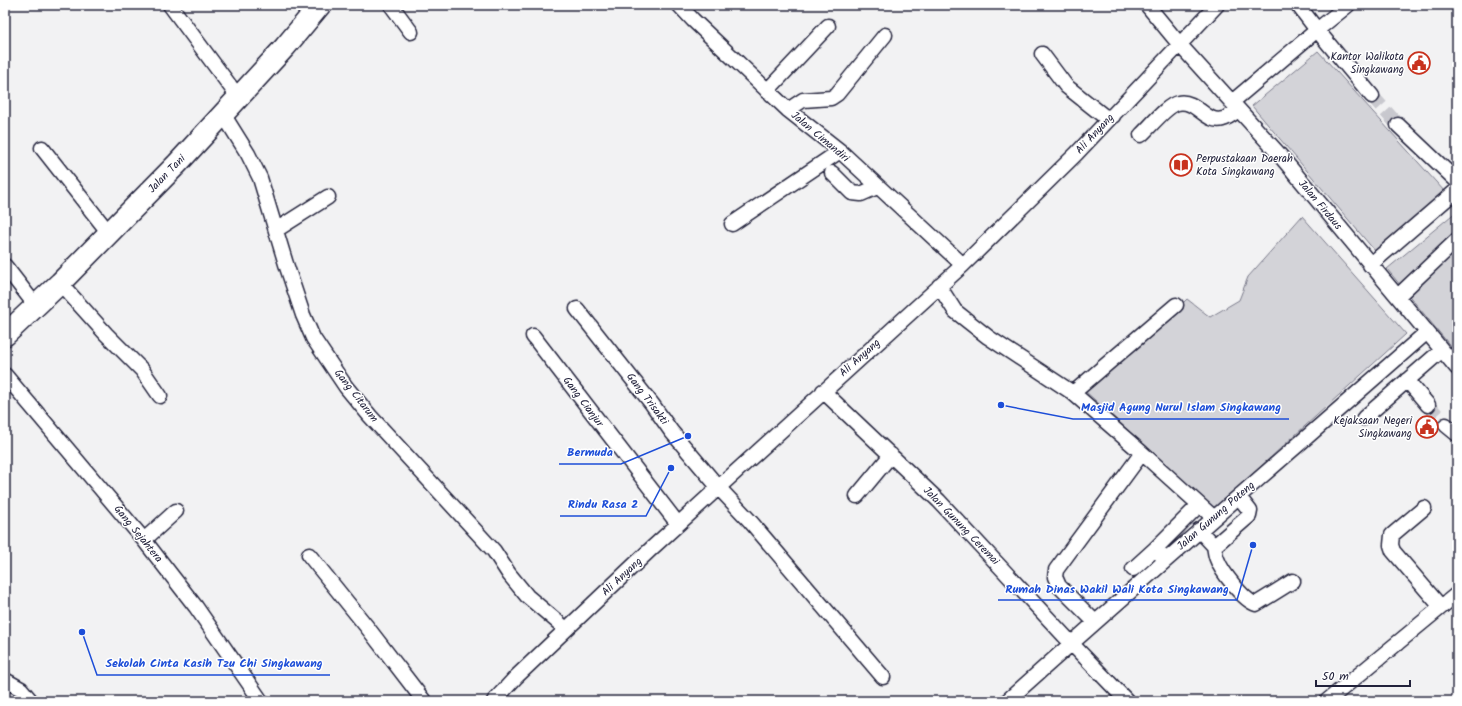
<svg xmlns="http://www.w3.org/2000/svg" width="1462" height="706" viewBox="0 0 1462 706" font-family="Kalam,sans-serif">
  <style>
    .green { fill: #d3d3d8; stroke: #7a7a8a }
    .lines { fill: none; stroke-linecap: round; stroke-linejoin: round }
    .minor-tunnel { stroke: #c8c8ce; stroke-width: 14; stroke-dasharray: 14 7; stroke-linecap: butt }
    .minor-casing { stroke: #22223b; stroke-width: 17 }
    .highway-casing { stroke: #22223b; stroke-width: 24 }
    .minor { stroke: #fff; stroke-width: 14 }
    .highway { stroke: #fff; stroke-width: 21 }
    .labels { text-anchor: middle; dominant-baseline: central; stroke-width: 3; stroke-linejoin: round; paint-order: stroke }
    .poi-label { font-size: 11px; fill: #22223b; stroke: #fff; text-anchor: end }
    .street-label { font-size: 11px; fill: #22223b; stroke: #fff }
    .leader { fill: none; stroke: #1d4ed8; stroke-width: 1.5 }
    .callout-dot { fill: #1d4ed8; stroke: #fff; stroke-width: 1.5 }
    .callout-label { font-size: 12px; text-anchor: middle; font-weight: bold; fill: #1d4ed8; stroke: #fff; stroke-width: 3; stroke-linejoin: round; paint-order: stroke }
  </style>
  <rect width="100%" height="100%" fill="#f2f2f3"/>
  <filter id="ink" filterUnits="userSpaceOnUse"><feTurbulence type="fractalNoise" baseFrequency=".025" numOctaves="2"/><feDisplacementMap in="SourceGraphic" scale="8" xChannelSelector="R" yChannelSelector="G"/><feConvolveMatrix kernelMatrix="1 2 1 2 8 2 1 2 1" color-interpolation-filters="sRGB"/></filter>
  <g filter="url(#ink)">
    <!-- green -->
    <path class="green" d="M1318 51 1445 192 1375 251 1252 106Z
      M1457 211V354L1387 269Z
      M1302 216 1406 334 1214 509 1085 391 1140 345 1187 299 1210 317 1239 300 1248 277Z"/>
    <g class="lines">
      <!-- minor-tunnel -->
      <path class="minor-tunnel" d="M1372 96 1398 125
        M1428 405 1446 425"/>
      <!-- minor casing -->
      <g class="minor-casing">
        <path id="minor" d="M170 5 239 98
          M391 5 411 32
          M679 5 693 20 788 110 840 151 963 265
          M1147 5 1180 45 1278 153 1457 368
          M1348 5 1317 30 1372 96
          M1042 54 1066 86 1105 117 1113 116
          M767 91 828 26
          M1232 102 1317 30 1298 5
          M788 110 803 100 831 98 837 94 885 35
          M223 114 248 154 260 178 286 264 303 315 313 338 346 387 370 416 494 551 509 574 527 596 566 629
          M1398 125 1457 181
          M1141 135C1150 127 1167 105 1178 103 1197 99 1205 124 1223 119 1228 118 1234 113 1238 110
          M42 148 109 233
          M832 173 852 193 861 194 877 187
          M732 224 840 151
          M276 230 328 197
          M1370 265 1457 190
          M5 266 36 306
          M60 283 106 334 142 370 160 396
          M939 286 955 311 988 337 1073 393
          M1398 296 1457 240
          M577 309 652 404 671 431 719 488 750 521 883 677
          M533 336 678 524
          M5 375 144 540 196 607 261 701
          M1407 380 1428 405
          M823 391 939 501 1071 643 1127 701
          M1364 418 1442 350
          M1446 425 1457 434
          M1142 453 1213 517
          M857 496 891 455
          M1424 508 1392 535 1391 545 1393 551 1441 607
          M1199 530 1214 546 1219 542 1249 516 1250 511 1239 497
          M144 540 176 511
          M1214 546C1215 550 1215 555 1217 559 1221 571 1244 601 1256 604L1293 581
          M1155 549 1199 505
          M309 555 367 627 424 701
          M1133 569 1155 549 1161 555
          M1095 622 1059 586 1055 577 1056 570 1142 453 1073 393 1176 305
          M5 680 21 689 31 701
          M494 701 516 677 652 548 963 265 1076 154 1217 5
          M1007 701C1146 576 1287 455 1427 332
          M1327 701 1457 594"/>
      </g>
      <!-- highway casing -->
      <g class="highway-casing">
        <path id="highway" d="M5 335 60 283 177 164 285 47 320 5"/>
      </g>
      <!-- minor -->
      <use href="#minor" class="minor"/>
      <!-- highway -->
      <use href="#highway" class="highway"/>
    </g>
  </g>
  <!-- icons -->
  <defs>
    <g id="civic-ring" transform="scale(1.15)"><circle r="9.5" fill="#fff" stroke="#c8321e" stroke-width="1.5"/><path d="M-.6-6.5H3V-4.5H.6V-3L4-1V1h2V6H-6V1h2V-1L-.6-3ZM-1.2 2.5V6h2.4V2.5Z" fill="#c8321e"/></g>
    <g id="library-ring" transform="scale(1.15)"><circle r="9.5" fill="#fff" stroke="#c8321e" stroke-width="1.5"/><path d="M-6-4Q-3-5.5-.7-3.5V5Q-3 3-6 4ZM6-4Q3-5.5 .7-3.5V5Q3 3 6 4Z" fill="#c8321e"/></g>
  </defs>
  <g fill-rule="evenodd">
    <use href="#civic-ring" x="1419" y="63"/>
    <use href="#library-ring" x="1181" y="165"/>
    <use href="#civic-ring" x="1427" y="427"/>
  </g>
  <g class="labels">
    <!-- poi labels -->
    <g class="poi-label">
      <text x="1404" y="57">Kantor Walikota<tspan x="1404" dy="13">Singkawang</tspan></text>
      <text x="1196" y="159" text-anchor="start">Perpustakaan Daerah<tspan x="1196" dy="13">Kota Singkawang</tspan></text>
      <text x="1412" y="421">Kejaksaan Negeri<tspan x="1412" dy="13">Singkawang</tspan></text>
    </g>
    <!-- street labels -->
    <g class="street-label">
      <text transform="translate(1095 134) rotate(-47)">Ali Anyang</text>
      <text transform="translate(820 137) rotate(40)">Jalan Cimandiri</text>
      <text transform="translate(167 174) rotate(-46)">Jalan Tani</text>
      <text transform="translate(1320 205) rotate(50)">Jalan Firdaus</text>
      <text transform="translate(860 358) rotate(-42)">Ali Anyang</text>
      <text transform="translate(356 396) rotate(52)">Gang Citarum</text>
      <text transform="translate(647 399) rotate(53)">Gang Trisakti</text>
      <text transform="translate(583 402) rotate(53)">Gang Cianjur</text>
      <text transform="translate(1216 516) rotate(-41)">Jalan Gunung Poteng</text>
      <text transform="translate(961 526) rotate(46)">Jalan Gunung Ceremai</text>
      <text transform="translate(138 534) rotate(51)">Gang Sejahtera</text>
      <text transform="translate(622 577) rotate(-43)">Ali Anyang</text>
    </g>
  </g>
  <!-- callouts -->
  <path class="leader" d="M1001 405L1073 419H1289M688 436L621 464H559M671 468L646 516H560M1253 545L1237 600H998M82 632L97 675H330"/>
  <g class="callout-dot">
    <circle cx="1001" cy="405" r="4"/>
    <circle cx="688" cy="436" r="4"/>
    <circle cx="671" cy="468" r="4"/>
    <circle cx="1253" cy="545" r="4"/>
    <circle cx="82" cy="632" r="4"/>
  </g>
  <g class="callout-label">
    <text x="1181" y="411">Masjid Agung Nurul Islam Singkawang</text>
    <text x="590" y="456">Bermuda</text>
    <text x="603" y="508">Rindu Rasa 2</text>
    <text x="1117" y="593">Rumah Dinas Wakil Wali Kota Singkawang</text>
    <text x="214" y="667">Sekolah Cinta Kasih Tzu Chi Singkawang</text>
  </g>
  <!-- margin -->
  <rect width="1462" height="706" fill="none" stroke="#fff" stroke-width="20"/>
  <rect x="10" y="10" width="1442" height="686" fill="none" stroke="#22223b" stroke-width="1.5" filter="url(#ink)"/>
  <!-- scale -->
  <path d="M1316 680v6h94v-6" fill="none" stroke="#22223b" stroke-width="2"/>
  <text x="1322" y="680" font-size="12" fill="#22223b" stroke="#ffffff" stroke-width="3" paint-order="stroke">50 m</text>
</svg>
